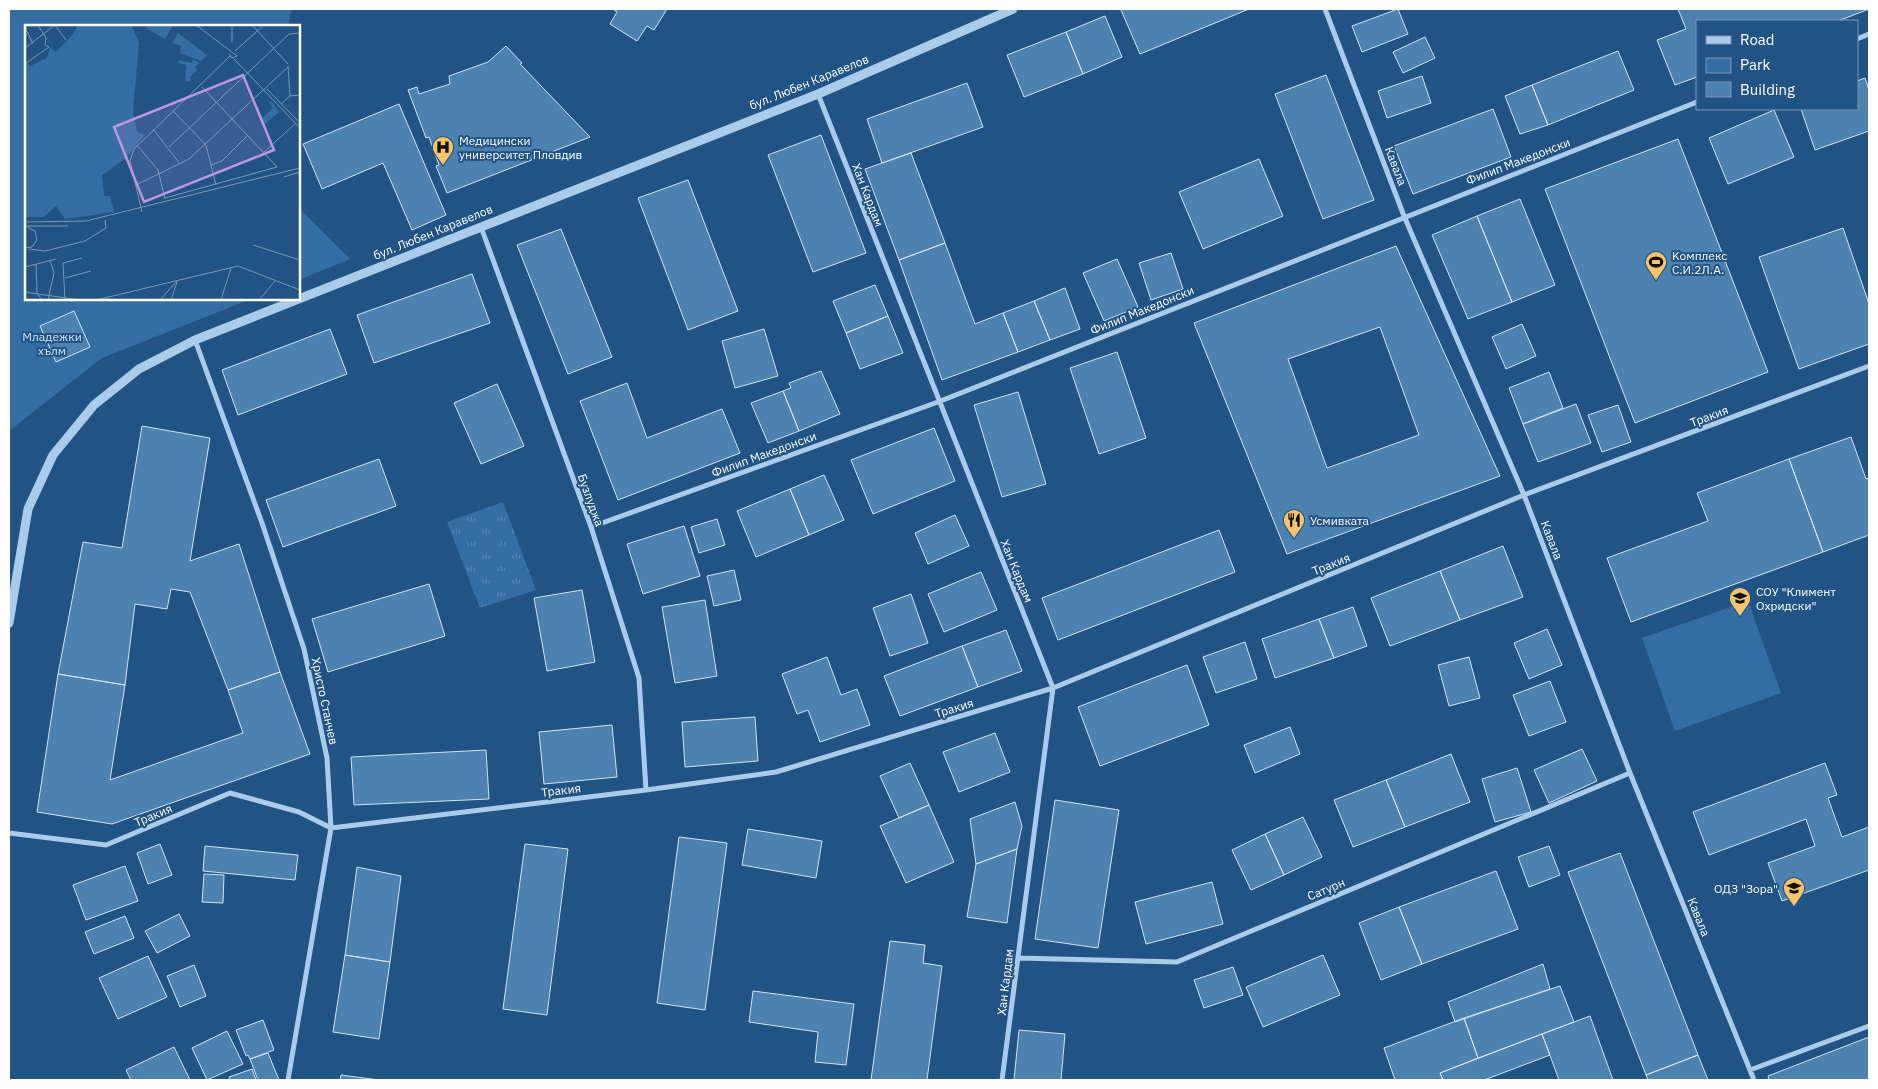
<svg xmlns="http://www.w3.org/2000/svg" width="1878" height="1089" viewBox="0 0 1878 1089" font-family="'IBM Plex Sans',sans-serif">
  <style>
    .grass { fill: url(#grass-tufts) }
    .park { fill: #356ea2 }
    .building { fill: #4d81b0; stroke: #cee4f7; fill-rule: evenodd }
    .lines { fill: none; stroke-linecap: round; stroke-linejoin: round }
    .minor { stroke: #aacbe9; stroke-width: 5 }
    .tertiary { stroke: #aacbe9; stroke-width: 9 }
    .labels { text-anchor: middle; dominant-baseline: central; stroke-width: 4; stroke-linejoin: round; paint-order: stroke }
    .street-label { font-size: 12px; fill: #fff; stroke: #215485 }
    .poi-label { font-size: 12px; fill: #fff; stroke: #215485; text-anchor: start }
    .park-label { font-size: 12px; fill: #cee4f7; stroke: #215485 }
    .inset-road { fill: none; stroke: #7a98b6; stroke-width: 1 }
    .view { fill: #bd96df; fill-opacity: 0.15; stroke: #bd96df; stroke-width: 2.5 }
    .inset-edge { fill: none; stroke: #fff; stroke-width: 2.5 }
  </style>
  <defs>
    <pattern id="grass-tufts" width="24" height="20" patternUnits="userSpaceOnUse" patternTransform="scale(1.25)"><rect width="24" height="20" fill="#356ea2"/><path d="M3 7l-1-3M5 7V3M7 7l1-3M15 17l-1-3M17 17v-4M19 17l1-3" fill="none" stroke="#5384b0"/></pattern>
  </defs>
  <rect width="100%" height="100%" fill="#215485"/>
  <!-- grass -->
  <path class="grass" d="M503 502 536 590 480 608 447 522Z"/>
  <!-- park -->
  <path class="park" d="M9 9H292L288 26H26V299H251L102 358 9 431Z
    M299 208 350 259 299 280Z
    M1748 601 1781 693 1675 731 1642 638Z"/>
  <!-- building -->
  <path class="building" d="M613 9H667L654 30 647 26 637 41 610 24 617 12Z
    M1123 9H1249L1140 54 1121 10Z
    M1398 9 1408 34 1362 52 1352 26Z
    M1678 9H1869L1838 21H1697V77L1675 85 1657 40 1686 29Z
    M1105 16 1122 57 1083 74 1066 32Z
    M1066 32 1083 74 1024 97 1007 55Z
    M1425 37 1435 58 1403 73 1393 52Z
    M506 46 522 63 520 64 590 137 447 193 436 166 439 165 429 137 426 138 408 90 417 87 419 94 450 84 449 76 488 62Z
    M1618 51 1634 90 1548 125 1532 85Z
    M1326 75 1374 200 1323 219 1275 94Z
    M1422 76 1431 103 1387 118 1378 91Z
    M1865 78 1869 90V131L1815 150 1801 109H1857V81Z
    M967 83 983 127 882 163 867 119Z
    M1532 85 1548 125 1520 134 1505 96Z
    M399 104 446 215 412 230 383 163 322 189 303 144Z
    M1493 109 1511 157 1413 194 1394 146Z
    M1774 110 1794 157 1728 184 1709 138Z
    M821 135 866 253 813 272 768 155Z
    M1678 139 1768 372 1635 423 1545 189Z
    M911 153 945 243 899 260 865 169Z
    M1259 159 1283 216 1203 249 1179 192Z
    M688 180 738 311 688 330 638 198Z
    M1520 199 1555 285 1512 302 1477 216Z
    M1477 216 1512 302 1468 319 1432 235Z
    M1843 228 1869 304V344L1799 369 1759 257Z
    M561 229 612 357 568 374 517 245Z
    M945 243 975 324 1003 313 1018 352 942 380 899 260Z
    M1396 246 1500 476 1287 554 1194 323ZM1380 327 1419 435 1327 468 1288 359Z
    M1171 253 1183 289 1151 300 1139 263Z
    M1117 259 1138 307 1104 321 1083 273Z
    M472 274 490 323 374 363 357 315Z
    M875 285 888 316 846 333 833 301Z
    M1065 288 1080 329 1050 340 1034 301Z
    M1034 301 1050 340 1018 352 1003 313Z
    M74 311 90 347 56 362 40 326Z
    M888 316 903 353 860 369 846 333Z
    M1522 324 1536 356 1506 369 1492 337Z
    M330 329 347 374 238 415 222 370Z
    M764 329 778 376 735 388 722 341Z
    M1117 352 1146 438 1099 454 1070 368Z
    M821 371 840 414 799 431 783 391 791 388 789 383Z
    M1549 372 1563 408 1523 424 1509 388Z
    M627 383 647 438 722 409 740 453 618 500 580 401Z
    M497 384 524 446 481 464 454 403Z
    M783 391 799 431 768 443 751 403Z
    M1018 392 1046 484 1002 497 974 405Z
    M1576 404 1591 443 1538 462 1523 424Z
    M1618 405 1631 442 1602 452 1588 415Z
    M142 426 210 438 190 561 239 544 280 672 228 690 190 592 171 589 167 609 135 604 125 685 58 674 83 542 122 548Z
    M934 428 955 481 873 514 851 460Z
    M1851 437 1866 479 1869 478V535L1823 552 1789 459Z
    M379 459 396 506 283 547 266 500Z
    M1789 459 1823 552 1631 622 1607 558 1708 521 1697 493Z
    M824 475 844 520 809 535 790 489Z
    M790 489 809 535 756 557 737 511Z
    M955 515 969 546 928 564 915 533Z
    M717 519 725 545 699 553 691 527Z
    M684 526 700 576 643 594 627 544Z
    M1219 530 1235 572 1058 640 1042 598Z
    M1503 546 1523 597 1460 620 1440 571Z
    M734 570 741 600 714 606 707 576Z
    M1440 571 1460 620 1390 646 1371 598Z
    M981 572 997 610 944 632 928 594Z
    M429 584 445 636 328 672 312 619Z
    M582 590 595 662 547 671 534 598Z
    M911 594 928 643 890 656 873 608Z
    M705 600 717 676 675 683 662 607Z
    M1353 607 1367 646 1334 658 1319 619Z
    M1319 619 1334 658 1275 678 1262 639Z
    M1547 629 1562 665 1529 679 1514 643Z
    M1006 630 1022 671 978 687 962 646Z
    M1245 642 1257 679 1216 693 1203 657Z
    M962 646 978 687 900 716 884 676Z
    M827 657 841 695 857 689 870 725 820 742 808 710 797 714 782 674Z
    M1469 657 1480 698 1449 706 1438 665Z
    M1187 665 1209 725 1100 766 1078 707Z
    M280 672 310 754 112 824 37 812 58 674 125 685 110 780 243 733 228 690Z
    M1550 681 1566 722 1529 736 1513 695Z
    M755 717 758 761 685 767 682 722Z
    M612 725 617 777 544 784 539 732Z
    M1290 727 1300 754 1255 773 1244 745Z
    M995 733 1010 772 959 792 943 752Z
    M1582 749 1597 781 1549 803 1534 770Z
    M486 750 489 799 354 805 351 757Z
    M1451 754 1470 802 1405 827 1386 780Z
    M910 763 929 805 899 818 880 776Z
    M1825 763 1837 795 1828 798 1842 837 1869 827V870L1782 901 1768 863 1815 846 1806 819 1709 855 1693 812Z
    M1517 768 1531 812 1495 822 1482 779Z
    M1386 780 1405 827 1353 847 1334 800Z
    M1055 800 1119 810 1098 948 1035 939Z
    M1015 802 1022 826 1017 849 976 864 970 819Z
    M929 805 954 862 906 883 880 826Z
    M1303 817 1322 857 1284 875 1265 834Z
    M748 829 822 841 816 878 742 865Z
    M1265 834 1284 875 1251 890 1232 850Z
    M679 837 727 843 705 1010 657 1003Z
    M160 844 172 875 148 884 137 853Z
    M525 844 568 849 547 1015 503 1009Z
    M205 846 298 855 295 880 203 871Z
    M1549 846 1560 875 1529 887 1518 857Z
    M1017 849 1007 923 967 917 976 864Z
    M1620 853 1698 1055 1646 1075 1568 872Z
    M125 866 138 901 86 920 73 885Z
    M357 867 401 876 390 962 345 955Z
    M1496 871 1518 929 1422 964 1399 907Z
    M204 874 224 875 223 903 202 902Z
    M1212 882 1223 924 1146 944 1135 902Z
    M1399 907 1422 964 1381 980 1359 923Z
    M179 914 190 936 157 953 145 931Z
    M125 916 134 938 94 954 85 932Z
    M890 941 925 945 923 963 942 966 927 1080H871Z
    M345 955 390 962 379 1039 333 1032Z
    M1323 955 1340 995 1263 1027 1246 987Z
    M148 956 167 997 118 1019 99 978Z
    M1543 964 1550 989 1455 1022 1448 1002Z
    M194 965 206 996 180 1007 167 976Z
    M1233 967 1243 995 1204 1008 1194 980Z
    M1560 986 1574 1022 1478 1058 1464 1018Z
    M753 991 854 1004 846 1065 815 1062 818 1032 749 1022Z
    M1590 1016 1613 1080H1559L1542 1034Z
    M1464 1018 1478 1058 1440 1073 1443 1080H1395L1384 1048Z
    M263 1020 274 1050 250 1059 248 1055 246 1056 236 1030Z
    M1019 1030 1065 1034 1061 1080H1014Z
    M227 1031 243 1064 207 1080 192 1048Z
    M1542 1034 1550 1055 1484 1080H1443L1440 1073Z
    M1869 1037V1080H1769L1768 1076Z
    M174 1047 190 1080H131L126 1070Z
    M268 1053 279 1080H258L250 1059Z
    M1698 1055 1708 1080H1648L1646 1075Z
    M252 1069 256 1080H230L229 1077Z
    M341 1075 379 1080H340Z"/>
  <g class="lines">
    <!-- minor -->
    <path class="minor" d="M1325 9 1404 216 1524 495 1630 773 1754 1080
      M1857 39 1869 34
      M818 94 1053 688 1002 1080
      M481 227 591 527 639 678 646 790
      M195 340 262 523 304 649 327 758 331 828 288 1080
      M591 527 938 402 1697 102
      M9 833 106 845 230 793 299 812 331 828 646 790 776 772 1053 688 1524 495 1869 366
      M1018 958 1177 962 1630 773
      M1750 1070 1869 1026"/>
    <!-- tertiary -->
    <path class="tertiary" d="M9 623 28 509 53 455 94 405 139 369 195 340 818 94 1013 9"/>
  </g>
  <!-- icons -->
  <defs>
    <g id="hospital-pin" transform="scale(1.125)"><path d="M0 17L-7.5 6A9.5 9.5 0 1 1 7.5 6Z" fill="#f6c46b" stroke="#215485"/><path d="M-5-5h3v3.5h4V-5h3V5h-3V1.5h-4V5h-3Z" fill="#111"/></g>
    <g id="stadium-pin" transform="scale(1.125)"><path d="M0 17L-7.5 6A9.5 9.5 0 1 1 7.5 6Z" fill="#f6c46b" stroke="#215485"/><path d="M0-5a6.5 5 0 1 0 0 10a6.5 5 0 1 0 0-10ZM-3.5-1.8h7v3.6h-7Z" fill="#111"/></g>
    <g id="restaurant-pin" transform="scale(1.125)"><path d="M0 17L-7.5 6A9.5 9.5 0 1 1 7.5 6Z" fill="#f6c46b" stroke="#215485"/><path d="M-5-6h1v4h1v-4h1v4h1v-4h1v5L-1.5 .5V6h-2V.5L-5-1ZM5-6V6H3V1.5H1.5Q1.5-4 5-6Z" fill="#111"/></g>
    <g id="school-pin" transform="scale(1.125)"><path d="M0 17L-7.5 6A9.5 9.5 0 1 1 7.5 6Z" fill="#f6c46b" stroke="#215485"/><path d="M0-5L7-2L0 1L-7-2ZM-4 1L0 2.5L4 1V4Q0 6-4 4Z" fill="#111"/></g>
  </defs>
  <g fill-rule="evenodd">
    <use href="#hospital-pin" x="443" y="147"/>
    <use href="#stadium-pin" x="1656" y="262"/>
    <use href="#restaurant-pin" x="1294" y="520"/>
    <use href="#school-pin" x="1740" y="598"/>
    <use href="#school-pin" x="1794" y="888"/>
  </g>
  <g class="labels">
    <!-- street labels -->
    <g class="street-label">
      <text transform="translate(809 82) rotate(-22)">бул. Любен Каравелов</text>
      <text transform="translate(1518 161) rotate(-21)">Филип Македонски</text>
      <text transform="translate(1396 166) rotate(69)">Кавала</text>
      <text transform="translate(868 195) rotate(69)">Хан Кардам</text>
      <text transform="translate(433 232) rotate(-22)">бул. Любен Каравелов</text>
      <text transform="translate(1142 310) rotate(-22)">Филип Македонски</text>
      <text transform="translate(1709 416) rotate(-21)">Тракия</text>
      <text transform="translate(764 454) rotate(-20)">Филип Македонски</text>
      <text transform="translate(591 500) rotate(70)">Бузлуджа</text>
      <text transform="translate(1552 540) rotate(69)">Кавала</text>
      <text transform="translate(1331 564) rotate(-22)">Тракия</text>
      <text transform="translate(1017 571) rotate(68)">Хан Кардам</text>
      <text transform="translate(325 701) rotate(78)">Христо Станчев</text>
      <text transform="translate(954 708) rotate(-17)">Тракия</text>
      <text transform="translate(561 790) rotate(-7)">Тракия</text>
      <text transform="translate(153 815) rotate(-23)">Тракия</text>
      <text transform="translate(1326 889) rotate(-23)">Сатурн</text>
      <text transform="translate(1699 917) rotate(68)">Кавала</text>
      <text transform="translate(1005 982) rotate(-83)">Хан Кардам</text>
    </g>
    <!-- poi labels -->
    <g class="poi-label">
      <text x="459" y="140">Медицински<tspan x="459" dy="14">университет Пловдив</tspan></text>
      <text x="1672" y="255">Kомплекс<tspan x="1672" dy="14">С.И.2Л.А.</tspan></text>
      <text x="1310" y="520">Усмивката</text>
      <text x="1756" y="591">СОУ "Климент<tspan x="1756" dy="14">Охридски"</tspan></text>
      <text x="1778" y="888" text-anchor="end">ОДЗ "Зора"</text>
    </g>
    <!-- park labels -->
    <g class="park-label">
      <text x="52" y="336">Младежки<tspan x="52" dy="14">хълм</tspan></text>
    </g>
  </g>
  <!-- overview -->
  <g transform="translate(25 25)">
    <rect width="275" height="275" fill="#215485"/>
    <path d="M246 76 254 87 240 99 236 94 248 83 244 78Z" fill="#356ea2"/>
    <path d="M52 0 107 1 114 18 108 87 112 107 120 110 100 134 77 150 79 171H85L89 187 40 194 31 181 19 192H0V35L5 41 22 33 25 22 31 27 49 8ZM124 0H145L147 2 140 14 121 3ZM153 8 182 30 176 36 155 28 156 21 147 18ZM168 34 174 38 170 42 172 45 165 52 166 57 160 56 161 40 153 38 154 35 167 38Z" fill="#356ea2"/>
    <path class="inset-road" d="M30 0 41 15M171 0 212 31 207 33 204 29M227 0 263 39M0 2 8 19M207 17V0M0 23 30 0M210 26 239 0M209 34 275 103M1 38 24 22 20 20 21 13 13 0M263 41 265 71M242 64 275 98M256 79 265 71 275 70M148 86 181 120 191 160M128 104 155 139M112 120 133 145 140 174M144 122 264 9 275 8M239 127 271 98M186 140 197 136 223 110M259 152 275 147M111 160 164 134 263 42M140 173 252 142 177 62M117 187 105 136 109 124 205 31M0 197 61 196 275 143M0 201H43M228 220 275 235M0 223 7 222 12 215 10 206 2 202M4 224 20 226 60 216 81 203 80 195M11 239 12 268 17 275M0 242 31 234M40 253 66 246M0 267 55 275M23 275 29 248 25 235M40 275 38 238 57 233M71 275 213 241 275 265M135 275 152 256M146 275 152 257M196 275 206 243M234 275 250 256"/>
    <path class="view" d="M218 50 249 125 119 177 89 102Z"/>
    <rect width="275" height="275" class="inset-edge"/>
  </g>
  <!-- border -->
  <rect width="1878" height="1089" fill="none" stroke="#ffffff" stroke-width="20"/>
  <!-- legend -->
  <rect x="1696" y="20" width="162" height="90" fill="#215485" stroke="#7a98b6"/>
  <rect x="1706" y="36" width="25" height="8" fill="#aacbe9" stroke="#7a98b6"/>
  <text x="1740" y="45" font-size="15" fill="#ffffff">Road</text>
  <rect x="1706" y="58" width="25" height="15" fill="#356ea2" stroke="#7a98b6"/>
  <text x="1740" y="70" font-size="15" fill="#ffffff">Park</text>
  <rect x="1706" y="82" width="25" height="15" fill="#4d81b0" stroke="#7a98b6"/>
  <text x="1740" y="95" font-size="15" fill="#ffffff">Building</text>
</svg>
